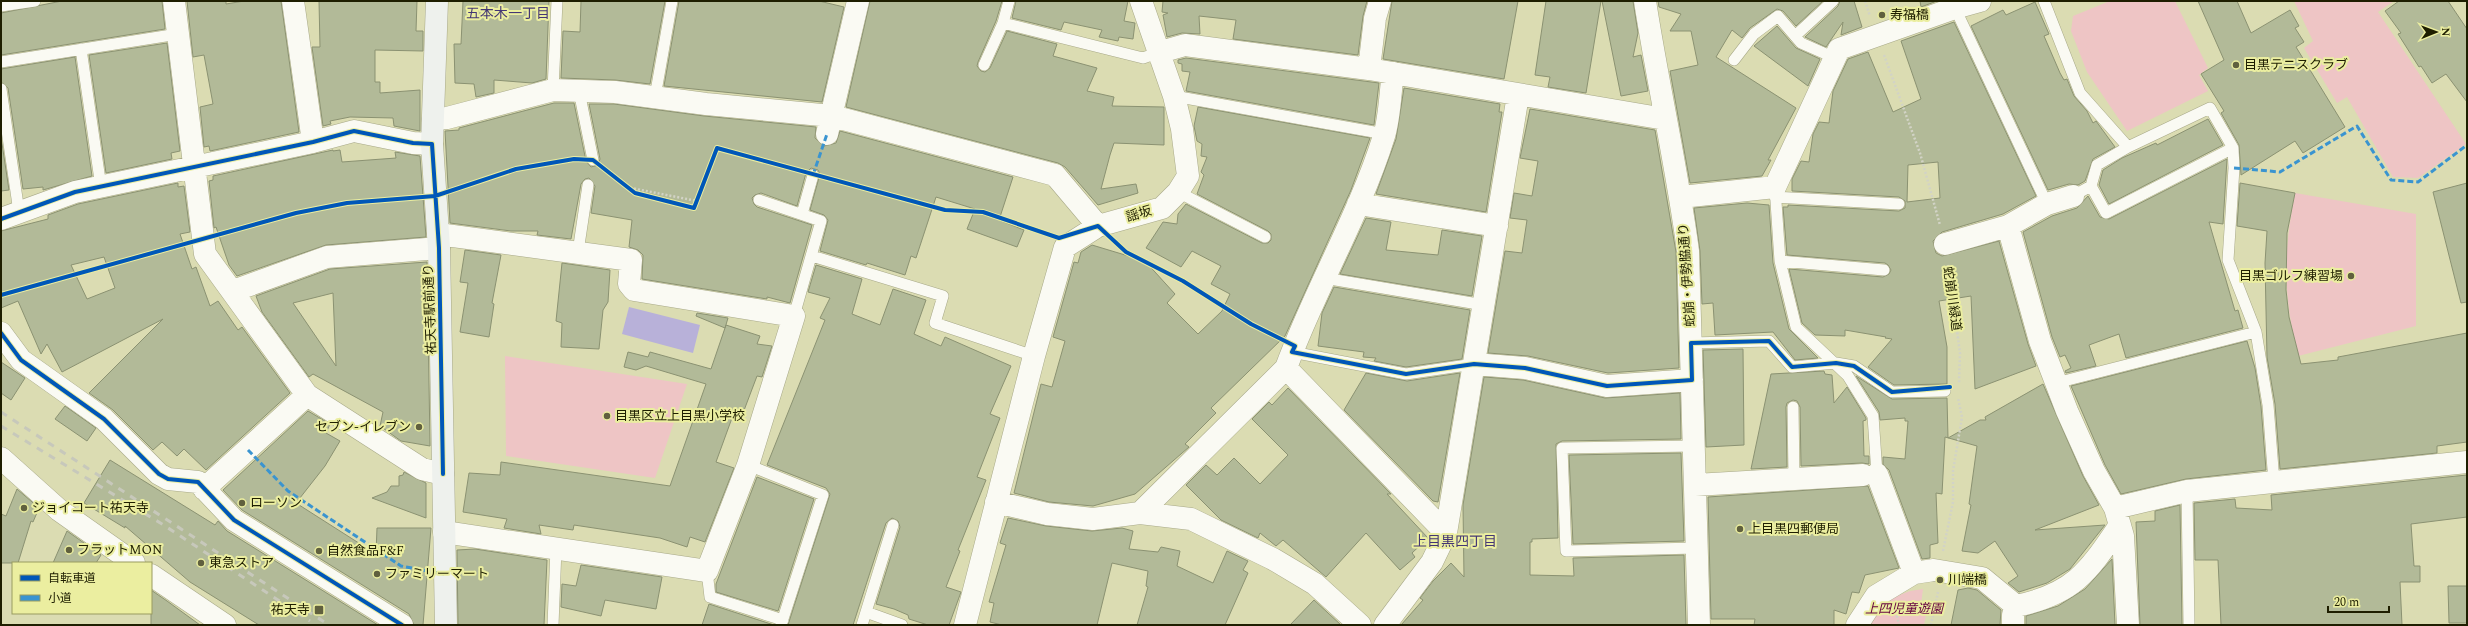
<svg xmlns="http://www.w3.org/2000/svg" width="2468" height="626" viewBox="0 0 2468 626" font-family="Spectral,'Noto Sans JP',serif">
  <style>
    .green { fill: #eec5c5 }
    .water { fill: #b8b1d9 }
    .building { fill: #b2ba98; stroke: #8b9272; fill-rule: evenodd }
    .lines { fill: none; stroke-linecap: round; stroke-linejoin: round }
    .lane-casing { stroke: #a8a988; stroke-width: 12 }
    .street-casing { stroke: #a8a988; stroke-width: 23 }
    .secondary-casing { stroke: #a8a988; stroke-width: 23 }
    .path { stroke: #d2d3c6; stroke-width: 2.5; stroke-dasharray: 2 2; stroke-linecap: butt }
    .lane { stroke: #fafaf3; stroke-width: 11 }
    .street { stroke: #fafaf3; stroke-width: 22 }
    .secondary { stroke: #eef1ed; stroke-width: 22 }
    .rail { stroke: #c7c8bb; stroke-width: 3; stroke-dasharray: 7 7; stroke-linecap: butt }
    .quiet { stroke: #3a94d0; stroke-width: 3; stroke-dasharray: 6 3; stroke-linecap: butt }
    .cycleway-casing { stroke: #ebeea0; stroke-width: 6 }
    .cycleway { stroke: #0057b8; stroke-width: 4 }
    .poi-dot { fill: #60603e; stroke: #ebeea0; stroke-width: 1.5 }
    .labels { text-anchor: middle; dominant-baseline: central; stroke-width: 4; stroke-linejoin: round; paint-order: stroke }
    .poi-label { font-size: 13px; fill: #1e1e00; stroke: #ebeea0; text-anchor: start }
    .street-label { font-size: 13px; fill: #1e1e00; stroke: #ebeea0 }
    .park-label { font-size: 13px; font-style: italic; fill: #64003f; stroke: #ebeea0 }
    .neighbourhood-label { font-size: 14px; fill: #443774; stroke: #ebeea0 }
  </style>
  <rect width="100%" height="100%" fill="#dbdcb2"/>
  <!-- green -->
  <path class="green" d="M2110 1H2175L2208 68 2199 75 2208 91 2127 131 2087 72 2071 31 2073 16Z
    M2294 1H2394L2378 12 2466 144 2418 178 2393 177 2347 97 2337 103 2304 48 2313 41Z
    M2295 193 2416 214V326L2298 356C2283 293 2283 256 2295 193Z
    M505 356 687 384 655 478 506 456Z
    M1923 589 1920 611 1926 615 1924 625H1865L1879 603 1910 591Z"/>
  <!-- water -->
  <path class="water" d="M629 307 700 325 693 353 622 334Z"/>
  <!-- building -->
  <path class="building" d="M62 1H162L165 29 1 55V13Z
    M187 1H226V4L244 1H281L299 132 210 151 209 146 204 147 200 107 213 104 204 55 193 57Z
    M319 1H417L416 31H423V51L375 50V82H380V93L420 90V131L394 126 393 118 350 117 330 121 331 124 323 126 312 47H320Z
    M463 1H549L546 79 532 83 494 80V93L476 97 474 84 455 83 454 44H461Z
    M581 1H665L650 84 615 80 561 78 563 31 580 32Z
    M679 1H819L844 7 822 102 664 86Z
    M870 1H1002L996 21 978 62 977 66 981 71 985 72 990 68 1007 31 1057 44 1053 56 1097 68 1087 91 1114 97 1112 106 1164 107V145L1114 143 1110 155 1101 189 1136 184 1138 193 1098 205 1065 167 1058 163 846 107Z
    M1016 1H1128L1124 21 1135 23 1133 39 1119 37 1118 41 1099 37 1102 30 1064 22 1061 30 1012 18Z
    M1163 1H1367L1363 16 1358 55 1233 39 1236 20 1199 16 1200 34 1182 33 1167 37 1163 15 1168 13 1162 12Z
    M1392 1H1518L1504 79 1383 59Z
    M1546 1H1601L1586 93 1548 87 1550 77 1535 75Z
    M1602 1H1633L1638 33 1633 57 1641 55 1648 91 1621 96Z
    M1658 1H1823L1796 26 1783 11 1777 9 1750 28 1742 38 1732 30 1716 57 1796 108 1768 160H1771L1762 176 1690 183 1670 71 1698 65 1691 31H1670L1681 14 1659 7Z
    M1840 1H1854L1862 27 1841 35 1843 22 1826 47 1805 37 1838 6Z
    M1920 1H1937L1921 7Z
    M2198 1H2237L2251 33 2290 10 2299 26 2295 28 2304 42 2296 47 2345 127 2303 153 2295 141 2241 175 2239 145 2221 113 2224 111 2201 74 2224 60Z
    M2399 1H2448L2467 29V102L2446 74 2432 83 2421 66 2419 67 2398 34 2401 33 2385 11Z
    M2035 2 2049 34 2044 36 2060 73 2064 80 2067 79 2074 96 2087 111 2093 123 2096 121 2115 147 2093 159 2085 181 2078 185 2069 184 2048 190 1971 26 2003 10 2006 15Z
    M1954 22 2036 196 2003 214 1942 232 1933 241 1936 253 1942 256 1999 241 2028 344 2036 366 1975 389 1971 296 1939 301 1947 347V384L1894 385 1868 367 1892 339 1885 338 1886 337 1845 330V336L1815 335 1802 323 1789 269 1883 277 1889 274 1891 270 1888 265 1885 263 1787 255 1783 207H1788V205L1899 211 1905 208V201L1899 197 1792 191V179L1801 161 1809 162 1813 134 1819 122 1829 123 1833 91 1848 59 1868 52 1893 112 1921 99 1901 41ZM1938 162 1940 198 1907 202 1908 165Z
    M1777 26 1796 48 1820 59 1808 86 1754 46Z
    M167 43 180 151 171 153 172 159 106 173 89 55Z
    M75 57 92 176 43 190V187L23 189 8 88 1 82V69Z
    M1186 58 1379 83 1374 125 1186 91 1190 72 1182 71V64L1178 63V60Z
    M1404 88 1500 104 1499 112H1502L1486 212 1376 194 1396 139Z
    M554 103H574L586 161 591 167 598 165 600 159 589 104H614L704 116 816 127 815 138 824 146 836 143 840 131 1013 177 999 220 1024 230 1017 247 967 229 975 209 936 197 916 258 911 256 905 275 867 263 866 265 820 251 828 220 824 215 810 210 820 174 818 170 811 168 806 173 797 206 761 193 755 195 752 198 754 204 757 207 812 225 790 303 767 297V299L642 279 643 255 638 250 629 247 632 220 591 213 595 186 589 178 585 179 581 184 571 239 537 235 538 231H511L450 223 445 131 459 130V128Z
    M1198 107 1370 138 1351 190 1285 336 1211 408 1216 413 1185 444 1189 447 1135 494 1093 506 1049 502 1014 493 1041 384 1052 387 1065 341 1053 337 1074 262 1078 263 1081 252 1092 245 1145 261 1175 294 1167 303 1198 334 1222 311 1230 294 1211 284 1221 266 1192 251 1181 267 1146 248 1163 222 1177 224 1178 214 1186 204 1262 243H1268L1271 240V234L1268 231 1197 194 1204 175 1201 172 1207 157 1201 156 1202 144 1197 141 1194 126Z
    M1530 109 1655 130 1676 252 1679 368 1608 373 1528 356 1488 353 1505 251 1522 253 1527 220 1510 218 1514 193 1532 196 1538 161 1520 158Z
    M2208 119 2223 145 2109 204 2099 185 2103 170 2122 158 2156 143 2157 145Z
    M1 137 9 190 1 191Z
    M333 150V151L340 150 342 162 396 158 395 152 420 156 426 237 326 245 237 276 229 265 216 227 214 228 209 181 213 180V176Z
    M2227 159 2223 224 2209 222 2235 311 2238 310 2243 328 2126 358 2119 334 2089 345 2096 366 2066 373 2065 371 2071 368 2065 355 2060 357 2052 337 2023 232 2052 216 2077 208 2088 196 2100 217 2109 219Z
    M178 183V187L184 186 190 232 180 234 192 269 196 267 210 306 218 301 238 330 242 327 290 393 206 470 184 449 177 456 162 442 153 450 113 410 89 393 163 319 62 372 47 344 41 354 18 301 1 308V231L48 219V215L78 204ZM104 257 115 288 87 299 71 265Z
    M2240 183 2295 193 2287 233 2286 290 2289 317 2301 364 2338 360V357L2467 333V442L2437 446V453L2280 469 2275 404 2267 357 2265 263 2267 231 2237 226Z
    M2467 183V302L2461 303 2433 192Z
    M1747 203 1769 205 1773 263 1789 329 1818 358 1795 360 1773 332 1715 335 1713 303 1702 304 1700 251 1694 208Z
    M1366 218 1391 222 1386 250 1438 255 1442 230 1482 236 1472 296 1340 274Z
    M465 250 501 255 492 303 494 304 489 337 460 332 468 283 460 282Z
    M427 262 430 444V446L401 441 380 426 383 412 313 374 309 377 262 312 256 296 330 269ZM333 293 336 366 293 303Z
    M562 263 610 270 608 302 603 310 599 349 561 347 562 323 556 321Z
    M816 265 862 279 852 314 880 325 893 289 926 300 914 334 941 346 945 337 1011 366 990 414 1000 418 977 477 986 480 958 550 960 551 946 587 961 592 949 625H928L909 619 908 615 894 609 876 604 900 527 898 521 892 518 886 523 853 625H788L830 494 826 488 767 465 825 320 820 318 830 298 808 292Z
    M1334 287 1470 310 1462 359 1406 367 1374 361 1376 358 1363 357 1364 352 1318 346 1322 313Z
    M697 313 728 318 725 328 696 316Z
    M726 325 760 336 757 344 772 346 762 377 757 376 740 421 732 418 716 462 734 468 705 542 690 537 687 547 660 538 574 525 573 530 539 525 541 534 504 528 507 519 463 512 469 473 500 475 501 462 670 486 706 384 646 366 636 370 624 367 628 352 648 357 650 352 711 369Z
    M2247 341 2255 368 2261 406 2266 470 2186 479 2121 494 2105 465 2071 386Z
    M1743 349 1744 445 1706 447 1703 350Z
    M1 362 25 378 11 400 1 393Z
    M1824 371 1825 374 1832 375 1834 403 1847 387 1866 418V420L1863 421 1864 456H1869V464L1862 463 1801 466 1800 407 1797 401 1793 400 1787 403 1786 407 1787 467 1751 469 1771 374Z
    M1366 373 1407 381 1460 373 1438 502 1433 501 1344 410Z
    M1856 376 1892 399 1947 398 1948 438 1980 420H1986L1985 417 2043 384 2083 476 2099 505 2035 530 2105 525 2070 569 2047 583 2019 592 2008 583 2018 576 1995 541 1978 553 1962 551 1971 505 1969 504 1977 446 1945 437 1942 494 1936 493 1938 543 1930 545V558L1922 559 1889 470 1883 464V457L1905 459 1908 421H1905V418L1880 420 1879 412Z
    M1484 377 1523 380 1605 398 1680 393 1681 439 1562 441 1556 444 1558 538 1532 539V542H1530V575L1574 576 1573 558 1684 555 1686 625H1401L1423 600 1420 598 1433 581 1451 563 1464 577 1463 505Z
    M1288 388 1391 494H1387L1428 538 1412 553 1415 557 1400 570 1366 533 1326 577 1283 540 1276 546 1260 533 1258 538 1221 520 1186 485 1206 465 1217 475 1234 458 1260 484 1288 455 1252 419 1269 402 1272 405Z
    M65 406 96 428 87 441 55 419Z
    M308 411 330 424 326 433 340 441 325 466 296 503 376 554 377 528H431L423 625H414L409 614 242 510 223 490Z
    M1681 453 1684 541 1573 544 1569 455Z
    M110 460 215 525 218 521 227 531 378 625H259L190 582 125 526V528L84 503Z
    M404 472 426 483V518L372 498 387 492 391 486H399V476L403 475Z
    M2467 475V517L2411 524 2414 566H2420V582H2400L2402 625H2221L2218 560H2195L2194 503 2235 499 2236 508 2272 510 2271 495Z
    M757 477 814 499 778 611 716 592V584Z
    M1868 486 1899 568 1865 575 1859 593 1852 592 1846 614 1834 610V625H1754L1755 619H1711L1708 497Z
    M17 489 39 508 33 522 31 521 18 563H1V514L6 516Z
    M2180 505 2182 625H2140L2136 522 2155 521V511Z
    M1008 518 1046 526 1092 531 1122 528 1133 531 1129 549 1158 552 1161 547 1180 551 1177 566 1213 583 1227 551 1248 561 1243 570 1248 573 1225 625H1137L1148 587 1146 586 1148 571 1112 563 1097 625H1002L990 622 994 603 989 602 1006 545 1000 543Z
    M67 531 101 555 96 563H53Z
    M475 549 547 560 544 625H458L457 550Z
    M2112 559 2115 625H2026V616L2058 606 2085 589Z
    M581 565 662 577 656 609 605 600 601 616 561 607 562 584 576 586Z
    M2448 586H2467V623H2449Z
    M1968 588 1977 590 2001 610 2000 625H1951L1958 590Z
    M151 590 167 601 200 625H151Z
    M1314 600 1341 625H1290Z
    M709 604 774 625H702Z"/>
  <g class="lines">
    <!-- lane casing -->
    <g class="lane-casing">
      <path id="lane" d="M2044 1 2080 93 2128 147
        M1 6 35 1
        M1955 8 2047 204
        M1003 23 1143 58 1157 53
        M1795 36 1833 1
        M81 49 101 187
        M1734 60 1754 34 1778 16 1801 43 1835 58
        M1 62 178 34
        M984 65 1003 23 1009 1
        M1 89 19 212
        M553 90 557 1
        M579 91 593 160
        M1174 96 1385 134
        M655 97 672 1
        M2091 186 2097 165 2128 147 2210 108 2233 148 2234 168 2228 260 2256 332 2268 405 2274 482
        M1775 187 1780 261 1796 327 1848 376 1873 416 1877 474
        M1178 192 1265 237
        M2073 196 2091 186 2106 213 2233 148
        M1775 197 1899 204
        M759 200 821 221 794 316
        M802 214 813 175
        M578 252 588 185
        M812 256 943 296 935 323 1034 356
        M1780 261 1884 270
        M1324 278 1484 305
        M1691 343 1769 341 1792 367 1836 363 1854 366 1892 392 1945 391
        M1292 352 1406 374 1474 364
        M2056 383 2256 332
        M1793 407 1794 479
        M1694 446 1562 448 1566 551 1697 548
        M748 465 823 495 781 625
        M2187 491 2189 625
        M707 571 710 597 783 620
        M866 612 902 625
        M553 625 556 548
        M862 625 893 525"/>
    </g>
    <!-- street casing -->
    <g class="street-casing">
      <path id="street" d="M174 1 205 254 307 395 422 469 443 474
        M293 1 313 142
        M1645 1C1658 85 1677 167 1688 251L1699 625
        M1157 53 1185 45 1369 69 1665 119
        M1369 69 1375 18 1380 1
        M433 119 447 118 553 90 615 92 706 104 832 116 1055 175 1098 226
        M827 134 858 1
        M1681 197 1775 187 1839 49 1955 8 1980 1
        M1358 204 1497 226
        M1 219 75 192 313 142 354 131 413 143 432 144
        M2008 226 2040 341 2067 411 2094 471 2115 508 2123 536 2128 625
        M438 234 631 260 629 284 634 290 794 316 748 465 707 571 444 532
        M1945 244 2008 226 2047 204 2073 196
        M233 291 327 257 439 248
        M1 333 21 360 104 419 159 474 168 479 198 482 234 520 402 625
        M1474 364 1525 368 1607 386 1692 380
        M1286 368C1315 289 1359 216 1384 136 1390 116 1390 93 1393 73
        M1 458 59 510 134 563
        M1877 474 1914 573
        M1695 485 1863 475
        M204 489 307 395
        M996 502 1047 514 1093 519 1140 513 1191 519 1273 559 1315 584 1360 625
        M2115 508 2187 491 2467 462
        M1140 513 1286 368 1446 533
        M151 575 225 625
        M965 625 1034 356 1065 247 1098 226 1162 208 1178 192 1188 176 1182 129 1174 96 1141 1
        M1385 625 1432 562 1446 533 1518 95
        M1857 625 1876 596 1914 573 1934 570 1982 578 2016 606C2074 594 2088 572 2120 525
        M2013 625V615L2016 606"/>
    </g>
    <!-- secondary casing -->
    <g class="secondary-casing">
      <path id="secondary" d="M437 1 432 144 439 248 446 625"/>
    </g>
    <!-- path -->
    <path class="path" d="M1865 1 1870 16
      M1884 55 1920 153 1940 225
      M604 170 626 187 697 201 717 148 799 171
      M829 179 945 210 983 212 1050 234
      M456 189 516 169 577 159
      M223 232 296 213 347 203 415 198
      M1948 265 1960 353 1959 383
      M1 295 184 243
      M1943 551 1953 502V471L1962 417 1958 398
      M1895 608 1899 625
      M1897 609 1934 612
      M1931 625 1938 592"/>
    <!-- lane -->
    <use href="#lane" class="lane"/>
    <!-- street -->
    <use href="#street" class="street"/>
    <!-- secondary -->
    <use href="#secondary" class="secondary"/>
    <!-- rail -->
    <path class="rail" d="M1 412 329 625
      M1 426 162 524 310 621"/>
    <!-- quiet -->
    <path class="quiet" d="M2234 168 2280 172 2357 126 2391 180 2418 182 2467 145
      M813 175 827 134
      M248 450 288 491 401 566 444 574"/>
    <!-- cycleway casing -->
    <g class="cycleway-casing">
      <path id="cycleway" d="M1 219 75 192 313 142 354 131 413 143 432 144 439 248 443 474
        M1 295 296 213 347 203 435 196 516 169 574 159 593 160 635 193 694 208 717 148 945 210 983 212 1059 238 1098 226 1126 252 1183 281 1251 324 1295 346 1292 352 1406 374 1474 364 1525 368 1607 386 1692 380 1691 343 1769 341 1792 367 1836 363 1854 366 1892 392 1950 387
        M1 333 21 360 104 419 159 474 168 479 198 482 234 520 402 625"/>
    </g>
    <!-- cycleway -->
    <use href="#cycleway" class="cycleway"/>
  </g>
  <!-- markers -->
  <g class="poi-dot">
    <circle cx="1882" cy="15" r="4"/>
    <circle cx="2236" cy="65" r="4"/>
    <circle cx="2351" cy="276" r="4"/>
    <circle cx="607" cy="416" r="4"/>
    <circle cx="419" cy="427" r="4"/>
    <circle cx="242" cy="503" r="4"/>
    <circle cx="24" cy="508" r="4"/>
    <circle cx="1740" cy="529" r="4"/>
    <circle cx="69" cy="550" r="4"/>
    <circle cx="319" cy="551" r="4"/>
    <circle cx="201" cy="563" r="4"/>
    <circle cx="377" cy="574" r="4"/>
    <circle cx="1940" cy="580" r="4"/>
    <rect x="314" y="605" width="10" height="10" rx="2"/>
  </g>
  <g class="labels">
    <!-- poi labels -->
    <g class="poi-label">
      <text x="1890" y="15">寿福橋</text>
      <text x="2244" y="65">目黒テニスクラブ</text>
      <text x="2343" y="276" text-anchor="end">目黒ゴルフ練習場</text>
      <text x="615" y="416">目黒区立上目黒小学校</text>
      <text x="411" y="427" text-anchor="end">セブン-イレブン</text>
      <text x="250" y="503">ローソン</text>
      <text x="32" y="508">ジョイコート祐天寺</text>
      <text x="1748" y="529">上目黒四郵便局</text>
      <text x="77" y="550">フラットMON</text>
      <text x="327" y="551">自然食品F&amp;F</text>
      <text x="209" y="563">東急ストア</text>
      <text x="385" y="574">ファミリーマート</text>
      <text x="1948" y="580">川端橋</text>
      <text x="310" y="610" text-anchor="end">祐天寺</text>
    </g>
    <!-- street labels -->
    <g class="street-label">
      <text transform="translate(1139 214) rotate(-16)">謡坂</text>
      <text transform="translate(1687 275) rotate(-94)">蛇崩・伊勢脇通り</text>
      <text transform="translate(1952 299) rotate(82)">蛇崩川緑道</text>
      <text transform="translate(430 309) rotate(-92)">祐天寺駅前通り</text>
    </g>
    <!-- park labels -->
    <g class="park-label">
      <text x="1904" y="609">上四児童遊園</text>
    </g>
    <!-- neighbourhood labels -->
    <g class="neighbourhood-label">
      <text x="508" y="13">五本木一丁目</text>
      <text x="1455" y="541">上目黒四丁目</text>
    </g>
  </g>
  <!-- border -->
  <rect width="2468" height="626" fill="none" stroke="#1e1e00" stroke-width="4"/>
  <!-- legend -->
  <rect x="12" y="562" width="140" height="52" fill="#ebeea0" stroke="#999b60"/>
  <rect x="20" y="575" width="20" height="6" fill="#0057b8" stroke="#999b60"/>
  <text x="48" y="582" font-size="12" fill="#1e1e00">自転車道</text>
  <rect x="20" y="595" width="20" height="6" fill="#3a94d0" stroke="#999b60"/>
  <text x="48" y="602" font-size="12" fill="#1e1e00">小道</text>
  <!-- north arrow -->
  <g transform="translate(2436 32) rotate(89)" stroke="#ebeea0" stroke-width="3" paint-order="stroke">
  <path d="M0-3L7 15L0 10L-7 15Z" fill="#1e1e00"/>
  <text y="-6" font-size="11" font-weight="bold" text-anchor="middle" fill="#1e1e00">N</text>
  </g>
  <!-- scale -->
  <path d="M2328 606v6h61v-6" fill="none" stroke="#1e1e00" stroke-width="2"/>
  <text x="2334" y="606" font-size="12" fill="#1e1e00" stroke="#ebeea0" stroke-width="3" paint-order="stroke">20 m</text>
</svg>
